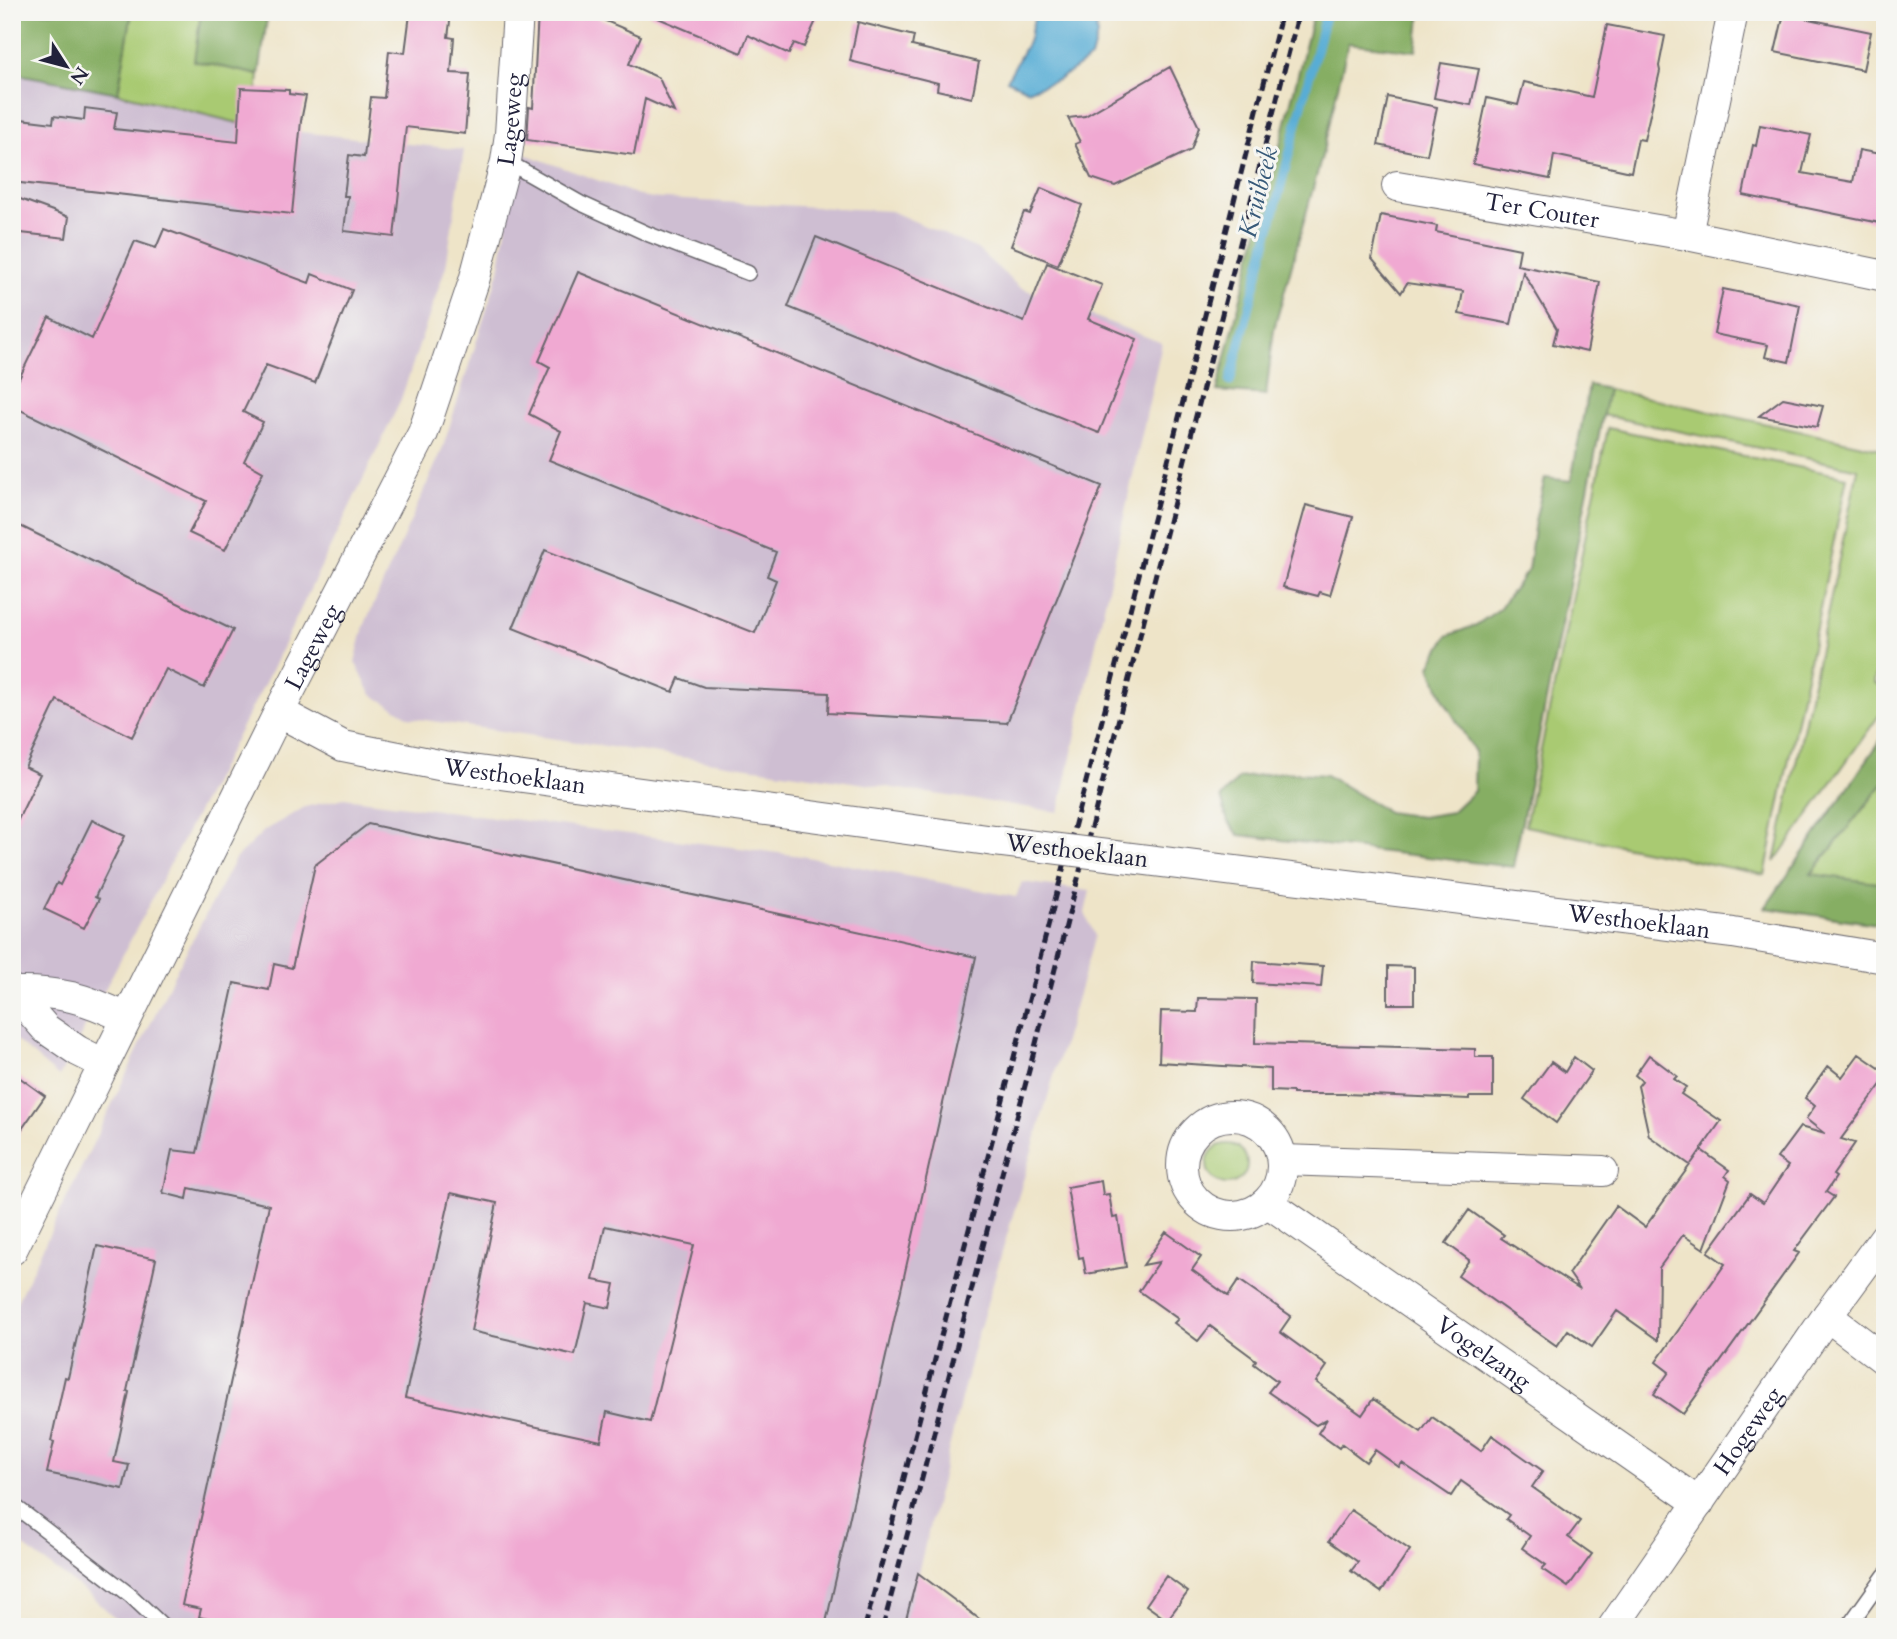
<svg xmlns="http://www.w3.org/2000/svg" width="1897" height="1639" viewBox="0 0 1897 1639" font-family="Cardo,serif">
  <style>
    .industrial { fill: #cebed2 }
    .green { fill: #a9ca72; stroke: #667656; stroke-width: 2 }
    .forest { fill: #86ae64; stroke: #546850; stroke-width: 2 }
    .water { fill: #59add5; stroke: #3e6888; stroke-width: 2 }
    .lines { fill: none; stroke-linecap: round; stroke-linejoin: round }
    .stream { stroke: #59add5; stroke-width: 9 }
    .building { fill: #f0a9d2; fill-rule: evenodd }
    .service-casing { stroke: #69666c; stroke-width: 17 }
    .minor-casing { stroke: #69666c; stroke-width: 32 }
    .service { stroke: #fff; stroke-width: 14 }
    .minor { stroke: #fff; stroke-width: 30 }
    .rail { stroke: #22223b; stroke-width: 5; stroke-dasharray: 10 5; stroke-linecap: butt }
    .minor-bridge-casing { stroke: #69666c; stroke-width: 32; stroke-linecap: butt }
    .minor-bridge { stroke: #fff; stroke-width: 30 }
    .labels { text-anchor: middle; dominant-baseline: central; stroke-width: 6; stroke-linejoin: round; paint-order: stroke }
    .street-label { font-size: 24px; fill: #22223b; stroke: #f6f6f2 }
    .water-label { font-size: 26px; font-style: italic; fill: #385a79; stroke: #f6f6f2 }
  </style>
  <rect width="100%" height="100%" fill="#f6f6f2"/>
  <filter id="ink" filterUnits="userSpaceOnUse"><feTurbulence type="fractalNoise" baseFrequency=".0143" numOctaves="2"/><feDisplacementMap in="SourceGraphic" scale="14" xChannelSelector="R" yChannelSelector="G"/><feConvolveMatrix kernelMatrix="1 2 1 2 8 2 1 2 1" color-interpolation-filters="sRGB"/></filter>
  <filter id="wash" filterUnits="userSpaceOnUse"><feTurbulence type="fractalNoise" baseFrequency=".00686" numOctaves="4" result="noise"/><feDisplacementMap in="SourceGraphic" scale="28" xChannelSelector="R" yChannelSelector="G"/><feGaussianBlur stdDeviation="1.57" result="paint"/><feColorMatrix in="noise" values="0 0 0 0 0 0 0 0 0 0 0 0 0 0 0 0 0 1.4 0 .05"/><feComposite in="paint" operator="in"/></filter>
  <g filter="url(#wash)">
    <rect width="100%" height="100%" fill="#eee4c8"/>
    <!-- industrial -->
    <path class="industrial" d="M12 73 118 93 255 127 464 150 446 266 400 402 270 673 59 1077 12 1037Z
      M519 152 647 198 891 211 977 249 1019 287 1162 343 1059 812 411 718 371 694 355 662 364 626 442 450 499 271Z
      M344 798 802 856 1016 897 1022 882 1090 891 1085 913 1095 936 973 1351 918 1573 990 1627H125L91 1596 12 1538V1312L174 975 235 859 265 830 305 807Z"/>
    <!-- green -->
    <path class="green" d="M132 12H201L195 61 259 75 254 127 118 93Z
      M1608 389 1885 450V638L1874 682 1885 690V707L1775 862 1858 469 1602 415Z
      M1608 428 1847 477 1765 875 1525 826Z
      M1885 781V884L1811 875Z
      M1207 1164a20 20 0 1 1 40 0a20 20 0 1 1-40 0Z"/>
    <!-- forest -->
    <path class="forest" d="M12 12H132L118 93 12 73Z
      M201 12H268L259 75 194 61Z
      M1314 12H1421L1416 51 1348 43 1322 156 1274 329 1266 395 1217 391Z
      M1589 385 1608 389 1513 867 1239 835 1228 822 1221 797 1239 778 1283 772 1326 775 1388 812 1421 817 1452 812 1474 791 1475 752 1444 700 1430 666 1447 636 1476 625 1498 610 1528 570 1535 521 1545 478 1571 481Z
      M1885 734V781L1811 874 1885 884V925L1765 908Z"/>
    <!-- water -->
    <path class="water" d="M1036 12H1095L1097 36 1091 58 1058 80 1029 90 1007 80 1028 42Z"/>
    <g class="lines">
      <!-- stream -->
      <path class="stream" d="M1230 382 1326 12"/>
    </g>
    <g id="blocks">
      <!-- building -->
      <path class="building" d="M414 12 451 14 448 37 454 38 451 73 470 74 465 134 406 127 394 237 344 231 348 196H344L349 155 364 157 371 97 384 98 389 51 405 53 410 14Z
        M538 12H585L641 36 629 64 659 78 674 112 645 99 634 155 527 140 529 107 533 108Z
        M644 12H820L804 47 794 43 789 54 748 35 741 53Z
        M1784 14 1871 32 1863 70 1775 52Z
        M858 22 914 36 912 46 979 62 972 98 937 90 938 83 850 61Z
        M1607 25 1665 36 1659 66 1660 71 1644 140 1638 139 1631 172 1554 155 1550 179 1473 164 1487 98 1518 105 1524 82 1592 97Z
        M1441 63 1479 69 1471 105 1434 98Z
        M1170 67 1199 127 1191 150 1115 186 1091 178 1075 144 1080 142 1068 118 1085 116Z
        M241 88 289 90V94L306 96 301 121 292 214 12 182V118L53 123 54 116 84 120 85 108 117 112 114 129 238 142Z
        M1388 97 1437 107 1427 155 1378 145Z
        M1760 125 1811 135 1802 173 1853 182 1859 150 1885 155V201L1880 223 1743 195 1753 145 1756 146Z
        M1041 188 1082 205 1058 265 1011 246 1024 212 1030 214Z
        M12 196 69 217 66 238 12 232Z
        M1381 215 1437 226 1436 232 1520 249 1517 265 1600 282 1587 352 1553 344 1557 329 1523 272 1511 324 1459 314 1463 291 1407 283 1401 293 1372 259Z
        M164 229 309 283 312 274 352 290 315 383 266 365 243 412 263 422 244 461 263 472 225 550 189 533 206 501 12 406V393L49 317 92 339 135 241 156 248Z
        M816 237 1024 322 1047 263 1102 285 1088 319 1137 339 1099 433 788 307Z
        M578 272 1102 486 1007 723 828 713 829 693 704 687 679 678 673 692 513 628 545 550 755 633 776 580 767 576 776 552 549 460 561 431 529 414 550 367 539 361Z
        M1723 289 1800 305 1789 362 1765 357 1768 345 1714 334Z
        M1783 398 1823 406 1817 427 1759 416Z
        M1306 505 1353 517 1330 595 1320 592 1318 596 1283 587Z
        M12 522 233 630 204 688 166 669 132 737 57 700 25 767 40 774 12 832Z
        M92 820 125 836 95 897 99 899 84 928 44 909 57 883 60 885Z
        M368 824 976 957 825 1627H243L199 1617 201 1609 182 1605 269 1205 189 1188 187 1199 163 1193 172 1150 197 1153 234 983 269 990 274 964 292 968 315 865ZM451 1193 497 1203 471 1331 575 1355 587 1303 610 1308 615 1284 593 1280 605 1226 694 1245 650 1422 607 1412 601 1441 405 1398Z
        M1254 961 1323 966 1321 987 1253 983Z
        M1388 966 1414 967V1004H1388Z
        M1198 998 1256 999 1255 1043 1475 1049V1057H1493V1097H1469V1099L1345 1094H1293V1092L1271 1091V1069L1159 1062 1161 1011 1197 1012Z
        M1859 1054 1885 1072V1079L1841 1139 1855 1143 1833 1175 1836 1177 1826 1192 1834 1197 1794 1251 1799 1253 1683 1414 1654 1394 1669 1372 1656 1362 1725 1264 1708 1252 1750 1194 1763 1203 1788 1166 1777 1158 1800 1127 1825 1134 1806 1119 1815 1106 1805 1098 1828 1066 1842 1077Z
        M1649 1055 1677 1076 1674 1079 1686 1087 1681 1094 1721 1121 1691 1164 1701 1150 1729 1170 1725 1176 1730 1180 1704 1249 1683 1235 1659 1268 1658 1340 1617 1311 1592 1347 1568 1330 1557 1346 1458 1276 1469 1260 1446 1243 1469 1210 1504 1235 1501 1238 1580 1289 1569 1273 1616 1206 1645 1227 1690 1165 1649 1136 1638 1086 1642 1081 1635 1075Z
        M1574 1057 1592 1071 1556 1123 1524 1099 1551 1062 1565 1072Z
        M12 1072 45 1096 12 1143Z
        M1101 1181 1103 1195 1109 1194 1113 1218 1118 1217 1126 1267 1086 1274 1083 1257 1079 1258 1067 1187Z
        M1166 1232 1201 1257 1192 1270 1228 1296 1239 1280 1291 1316 1280 1332 1327 1366 1316 1382 1362 1415 1373 1399 1421 1432 1432 1417 1481 1451 1492 1435 1543 1471 1532 1487 1580 1521 1568 1537 1592 1554 1568 1587 1542 1569 1546 1565 1522 1548 1530 1536 1506 1519 1509 1515 1461 1481 1451 1496 1402 1463 1399 1467 1375 1450 1366 1462 1342 1444 1339 1448 1318 1433 1327 1419 1316 1425 1268 1392 1277 1381 1254 1364 1256 1360 1210 1326 1198 1341 1174 1323 1178 1319 1139 1291 1159 1262 1143 1265Z
        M97 1246 156 1259 127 1391 129 1392 114 1462 129 1465 123 1489 47 1473 54 1442 51 1441 65 1377 68 1378Z
        M1351 1510 1410 1550 1381 1592 1351 1571 1358 1562 1329 1541Z
        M918 1573 990 1627H904Z
        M1166 1576 1188 1592 1167 1620 1146 1605Z"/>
    </g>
  </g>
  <g filter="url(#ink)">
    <use href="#blocks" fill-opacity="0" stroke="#69666c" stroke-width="2"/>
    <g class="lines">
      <!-- service casing -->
      <g class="service-casing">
        <path id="service" d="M506 161 580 203 648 234 748 273
          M12 1504 130 1595 164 1627
          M1848 1627 1885 1575"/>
      </g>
      <!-- minor casing -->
      <g class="minor-casing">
        <g id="minor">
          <path id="s1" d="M1397 186 1687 235 1885 276"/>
          <path d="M1687 235 1733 12"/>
          <path id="s2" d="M279 712 343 746 449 767 995 841"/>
          <path id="s3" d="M1139 859 1733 933 1885 958"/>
          <path d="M12 990 46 1029 78 1051 104 1064"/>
          <path d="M14 992C60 991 85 998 126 1018"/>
          <circle cx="1232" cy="1166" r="50"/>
          <path d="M1283 1160 1603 1171"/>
          <path id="s4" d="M1267 1202 1699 1503"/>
          <path id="s5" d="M12 1250 279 712 423 433 474 281 506 161 510 134 518 12"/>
          <path d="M1827 1316 1885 1360"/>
          <path id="s6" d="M1613 1627 1827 1316 1885 1237"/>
        </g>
      </g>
      <!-- service -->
      <use href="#service" class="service"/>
      <!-- minor -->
      <use href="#minor" class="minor"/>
      <!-- rail -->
      <path class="rail" d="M865 1627 1099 732 1282 12
        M883 1627 1031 1063 1299 12"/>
      <!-- minor-bridge casing -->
      <g class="minor-bridge-casing">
        <path id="minor-bridge" d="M995 841 1139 859"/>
      </g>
      <!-- minor-bridge -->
      <use href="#minor-bridge" class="minor-bridge"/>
    </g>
  </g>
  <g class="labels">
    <!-- street labels -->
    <g class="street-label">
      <text stroke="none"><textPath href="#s5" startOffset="1241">Lageweg</textPath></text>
      <text stroke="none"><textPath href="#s1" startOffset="147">Ter Couter</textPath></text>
      <text stroke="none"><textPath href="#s5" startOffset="674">Lageweg</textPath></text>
      <text stroke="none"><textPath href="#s2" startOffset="247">Westhoeklaan</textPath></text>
      <text transform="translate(1077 851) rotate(7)">Westhoeklaan</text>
      <text stroke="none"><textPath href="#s3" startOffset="504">Westhoeklaan</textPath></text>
      <text stroke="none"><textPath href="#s4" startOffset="264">Vogelzang</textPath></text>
      <text stroke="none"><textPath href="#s6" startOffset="238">Hogeweg</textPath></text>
    </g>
    <!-- water labels -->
    <g class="water-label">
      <text transform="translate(1258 192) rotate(-76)">Kruibeek</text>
    </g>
  </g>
  <!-- margin -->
  <rect width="1897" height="1639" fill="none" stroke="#f6f6f2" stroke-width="42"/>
  <!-- north arrow -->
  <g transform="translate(66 66) rotate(126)" stroke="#f6f6f2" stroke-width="5" paint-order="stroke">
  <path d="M0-5L12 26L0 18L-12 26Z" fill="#22223b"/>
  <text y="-10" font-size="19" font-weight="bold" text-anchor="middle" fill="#22223b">N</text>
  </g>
</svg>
